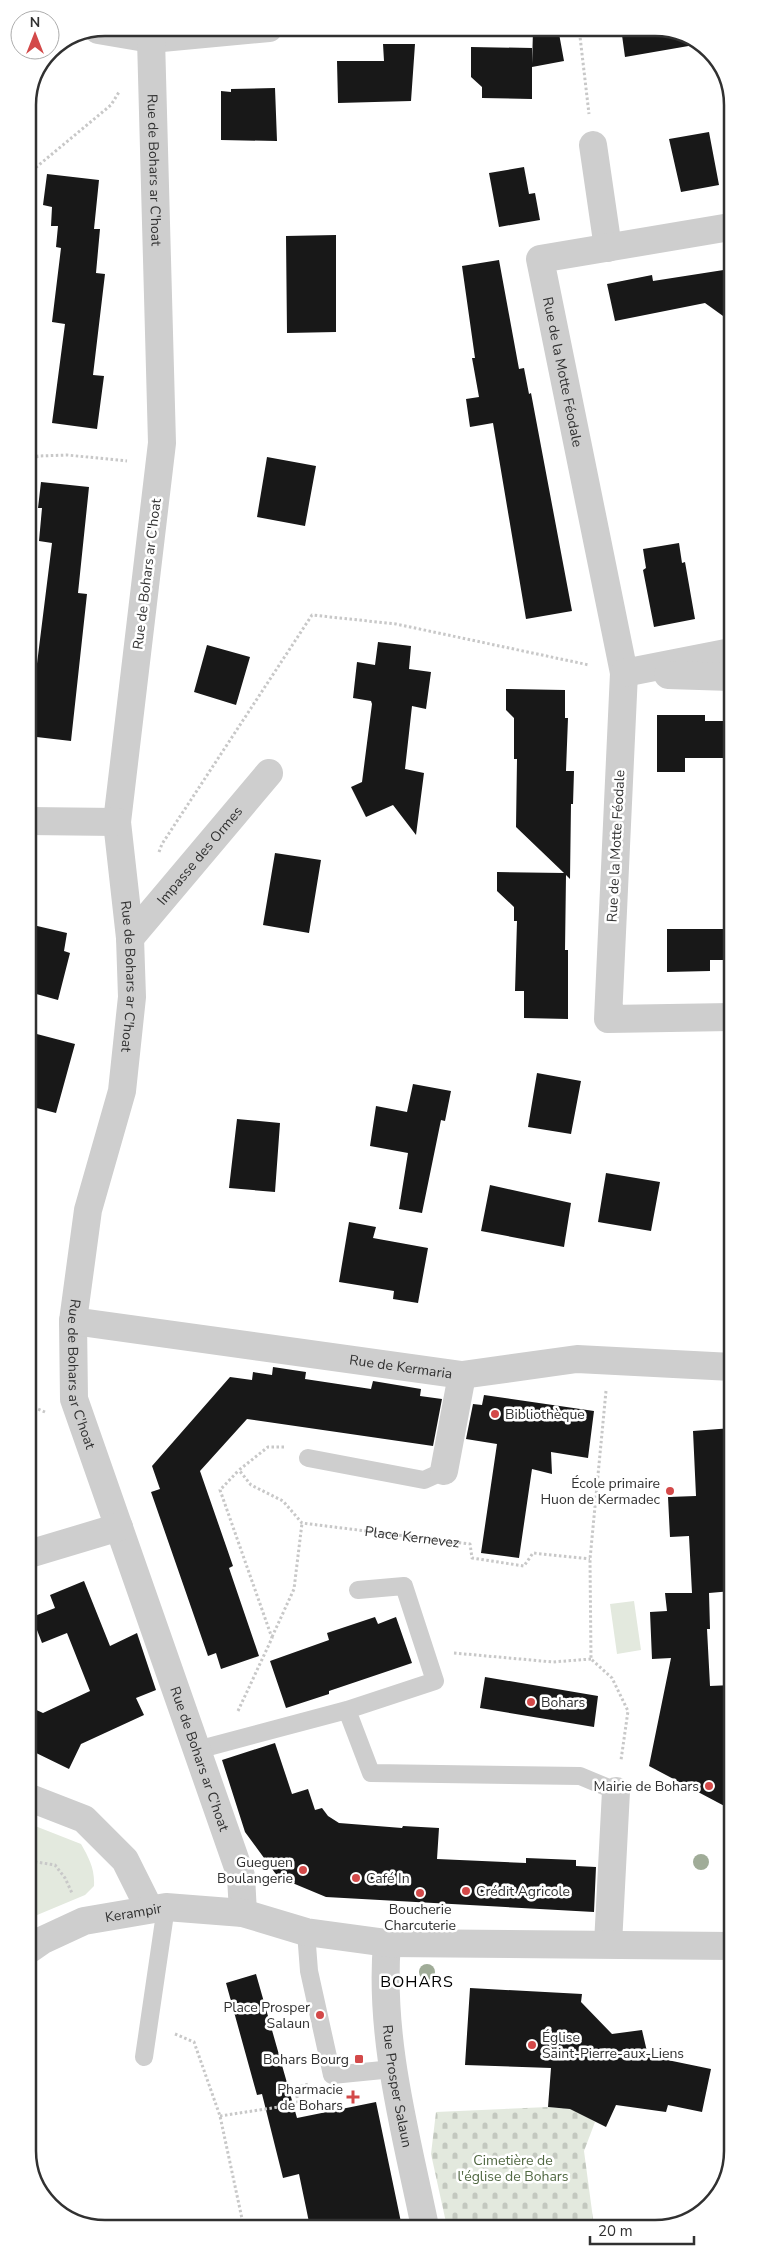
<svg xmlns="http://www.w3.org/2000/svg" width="760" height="2256" viewBox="0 0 760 2256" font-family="'Nunito Sans',sans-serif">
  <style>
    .cemetery { fill: url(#cemetery-stones) }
    .green { fill: #e3e9de }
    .building { fill: #181818 }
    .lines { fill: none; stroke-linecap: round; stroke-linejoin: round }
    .path { stroke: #c8c8c8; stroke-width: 3; stroke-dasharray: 2.5 2.5; stroke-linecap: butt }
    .service { stroke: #cecece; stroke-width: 18 }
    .minor { stroke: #cecece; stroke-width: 28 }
    .tree { fill: #a0ac98 }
    .poi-dot { fill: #d34949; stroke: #fff; stroke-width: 2 }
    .labels { text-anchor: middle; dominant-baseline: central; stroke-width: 5; stroke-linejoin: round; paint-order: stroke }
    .street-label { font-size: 14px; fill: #313131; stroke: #fff }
    .poi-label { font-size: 14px; fill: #313131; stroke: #fff; text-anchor: end }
    .park-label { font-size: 14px; fill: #526943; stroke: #fff }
    .quarter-label { font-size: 16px; letter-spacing: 1px; fill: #000; stroke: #fff }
    .rim { fill: none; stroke: #313131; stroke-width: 2.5 }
  </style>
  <defs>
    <pattern id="cemetery-stones" width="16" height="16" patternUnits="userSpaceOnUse" patternTransform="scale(1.25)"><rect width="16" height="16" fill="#e3e9de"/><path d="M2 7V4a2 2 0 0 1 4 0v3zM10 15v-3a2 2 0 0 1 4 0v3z" fill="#c3c8bf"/></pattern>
  </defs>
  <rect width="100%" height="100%" fill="#fff"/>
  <!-- cemetery -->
  <path class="cemetery" d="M548 2107 574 2109 595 2122 584 2151 594 2226 447 2227 431 2154 436 2112Z"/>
  <!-- green -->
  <path class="green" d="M634 1601 641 1650 617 1654 610 1604Z
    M30 1824 81 1844C89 1858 95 1869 94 1886L85 1895 30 1918Z"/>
  <!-- building -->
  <path class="building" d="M551 28H558L564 61 532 67V99L482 98V87L471 77V47L532 48V64L533 31Z
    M621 28H660L700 44 625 57Z
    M383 44H415L411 101 338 103 337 61H384Z
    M275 88 277 141 221 140V91L231 92V89Z
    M709 132 719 185 681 192 669 139Z
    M524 167 529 194 535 193 540 220 499 227 489 173Z
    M47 174 99 180 94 229H100L96 273 105 274 93 375 104 376 97 429 52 423 65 324 52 322 61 248 56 247 58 226H51L52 207 43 205Z
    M336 235V332L287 333 286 236Z
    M499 260 519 369 524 368 529 394 531 393 572 611 526 619 493 423 470 427 466 399 479 397 472 358H475L462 266Z
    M730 269V321L705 303 615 321 607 284 652 275 653 281Z
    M267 457 316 466 305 526 257 517Z
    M41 482 89 487 78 593 87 594 71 741 28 736 52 543 39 541 42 508H38Z
    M679 543 682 563 685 562 695 619 654 627 643 570 646 568 643 549Z
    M378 642 411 646 409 669 431 672 426 709 412 706 405 769 424 773 416 835 393 805 366 817 351 787 362 782 372 704 371 701 353 698 357 662 375 665Z
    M207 645 250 657 236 705 194 692Z
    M506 689 565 690V718H568L566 771H574L573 804H571L570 879 566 875 565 950H568V1019L524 1018V991H515L517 921H514V907L497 891V872L564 873 516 827 517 759H514V718L506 710Z
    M657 715H705V721H724V758H685V772H657Z
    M275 853 321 860 309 933 263 925Z
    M33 925 67 933 64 951 70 953 58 1000 29 992V941Z
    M667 929H731V960H710V971L667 972Z
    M33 1033 75 1044 56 1113 29 1106V1049Z
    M537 1073 581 1081 571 1134 528 1127Z
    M413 1084 451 1091 445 1121 441 1120 422 1213 399 1209 408 1153 370 1146 376 1106 407 1112Z
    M237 1119 280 1123 275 1192 229 1188Z
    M606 1173 660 1182 651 1231 598 1222Z
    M490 1185 571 1203 564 1247 481 1231Z
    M349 1222 376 1227 373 1238 428 1248 418 1303 393 1299 394 1291 339 1282Z
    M273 1367 306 1372 305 1379 371 1389 373 1381 421 1389 420 1396 442 1399 433 1446 247 1419 200 1471 233 1566 229 1568 259 1656 221 1669 216 1653 208 1656 151 1492 160 1489 152 1466 230 1377 252 1380 253 1372 272 1375Z
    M484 1395 594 1411 588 1458 551 1452 552 1474 532 1469 519 1558 481 1553 497 1444 466 1439 473 1404 482 1405Z
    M732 1428V1591L709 1593 710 1629H707L710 1686 732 1685V1810L649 1766 671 1658 652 1659 650 1612 667 1611 665 1593H692L689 1536 670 1537 668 1497 696 1496 693 1431Z
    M84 1581 110 1646 137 1633 156 1690 136 1698 144 1715 81 1744 69 1769 30 1750V1707L43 1713 90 1691 67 1633 42 1643 32 1617 55 1608 50 1595Z
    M375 1617 378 1624 396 1617 412 1663 329 1691V1694L286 1708 270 1661 329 1640 327 1633Z
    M485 1677 598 1696 594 1727 480 1708Z
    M275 1743 292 1794 308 1789 315 1810 322 1808 328 1816 339 1823 402 1828 403 1826 439 1828 437 1859 526 1863V1858L576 1860V1866L596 1867 594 1912 326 1897 278 1877 245 1832 222 1760Z
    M256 1974 297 2118 376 2102 402 2227H310L299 2174 283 2178 262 2094 257 2095 226 1983Z
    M470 1988 582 1994 581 2002 612 2034 642 2030 648 2056 711 2069 702 2112 668 2105 666 2112 616 2105 606 2127 570 2109 548 2107 551 2068 465 2065Z"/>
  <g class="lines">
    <!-- path -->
    <g class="path">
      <path d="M438 28H450"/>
      <path d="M579 28 589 114"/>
      <path d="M28 174 111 105 119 92"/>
      <path d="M28 463 38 456 67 455 127 461"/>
      <path d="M159 852 162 844 312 615 396 624 589 665"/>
      <path d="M606 1391 590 1559 591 1659 612 1678 628 1711 621 1760"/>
      <path d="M29 1405 45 1412"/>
      <path id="s1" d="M284 1447H268L239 1470 251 1485 283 1501 302 1523 470 1544 472 1558 524 1566 533 1553 590 1559"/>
      <path d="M272 1637 294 1589 302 1523"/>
      <path d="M454 1653 553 1662 591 1659"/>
      <path d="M238 1711 272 1638 220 1490 239 1470"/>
      <path d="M30 1861 55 1865 65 1878 72 1893"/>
      <path d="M175 2034 194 2042 220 2116 244 2228"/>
      <path d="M220 2116 298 2104 296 2088 308 2084"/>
      <path d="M227 2221 237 2228"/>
    </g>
    <!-- service -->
    <path class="service" d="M308 1458 424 1480 444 1471
      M347 1710 371 1773 580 1776 616 1791
      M197 1750 347 1710 435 1681 404 1586 358 1590
      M306 1932 309 1971 332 2075 393 2069
      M144 2057 166 1907"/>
    <!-- minor -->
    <g class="minor">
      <path d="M98 30 151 39 269 28"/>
      <path id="s2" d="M151 39 162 443 117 822 130 938 132 997 122 1091 88 1210 73 1321 74 1399 241 1876 243 1913"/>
      <path d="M593 145 608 248"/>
      <path id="s3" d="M730 227 540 259 624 673 608 1019 731 1017"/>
      <path d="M624 673 731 652"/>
      <path d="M668 675 731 677"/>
      <path d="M28 821 117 822"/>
      <path id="s4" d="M130 938 269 773"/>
      <path id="s5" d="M73 1321 462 1375 577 1359 732 1367"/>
      <path d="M444 1471 462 1375"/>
      <path d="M29 1554 119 1527"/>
      <path d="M30 1798 84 1819 125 1860 149 1908"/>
      <path id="s6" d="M387 1943C379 2038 406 2134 425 2227"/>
      <path d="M608 1944 616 1791"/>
      <path id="s7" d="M30 1949 43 1940 84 1921 166 1907 243 1913 306 1932 387 1943 732 1946"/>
    </g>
  </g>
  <!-- trees -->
  <g class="tree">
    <circle cx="701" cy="1862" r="8"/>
    <circle cx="427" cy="1972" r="8"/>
  </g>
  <!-- markers -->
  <g class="poi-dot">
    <circle cx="495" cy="1414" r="5"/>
    <circle cx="670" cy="1491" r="5"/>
    <circle cx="531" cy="1702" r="5"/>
    <circle cx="709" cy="1786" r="5"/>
    <circle cx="303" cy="1870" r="5"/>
    <circle cx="356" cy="1878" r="5"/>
    <circle cx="466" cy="1891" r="5"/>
    <circle cx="420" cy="1893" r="5"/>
    <circle cx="320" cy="2015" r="5"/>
    <circle cx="532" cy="2045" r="5"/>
    <rect x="354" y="2054" width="10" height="10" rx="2.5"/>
    <path d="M350.5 2089.5h5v5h5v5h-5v5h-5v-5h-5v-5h5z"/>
  </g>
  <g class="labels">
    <!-- street labels -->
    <g class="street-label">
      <text stroke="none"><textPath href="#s2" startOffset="131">Rue de Bohars ar C'hoat</textPath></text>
      <text stroke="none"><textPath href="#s3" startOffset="308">Rue de la Motte Féodale</textPath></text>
      <text transform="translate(147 574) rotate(-83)">Rue de Bohars ar C'hoat</text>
      <text transform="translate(616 846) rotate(-87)">Rue de la Motte Féodale</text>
      <text stroke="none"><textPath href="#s4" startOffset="108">Impasse des Ormes</textPath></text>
      <text stroke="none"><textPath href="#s2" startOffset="941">Rue de Bohars ar C'hoat</textPath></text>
      <text stroke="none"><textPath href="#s5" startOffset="331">Rue de Kermaria</textPath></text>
      <text stroke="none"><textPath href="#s2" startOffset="1346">Rue de Bohars ar C'hoat</textPath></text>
      <text stroke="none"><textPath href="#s1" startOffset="248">Place Kernevez</textPath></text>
      <text stroke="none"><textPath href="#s2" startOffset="1751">Rue de Bohars ar C'hoat</textPath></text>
      <text stroke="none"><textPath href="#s7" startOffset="111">Kerampir</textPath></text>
      <text stroke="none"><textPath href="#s6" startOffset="144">Rue Prosper Salaun</textPath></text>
    </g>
    <!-- poi labels -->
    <g class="poi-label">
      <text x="505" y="1414" text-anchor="start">Bibliothèque</text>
      <text x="660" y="1483">École primaire<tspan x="660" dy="16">Huon de Kermadec</tspan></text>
      <text x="541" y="1702" text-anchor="start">Bohars</text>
      <text x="699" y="1786">Mairie de Bohars</text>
      <text x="293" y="1862">Gueguen<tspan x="293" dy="16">Boulangerie</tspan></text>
      <text x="366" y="1878" text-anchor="start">Café In</text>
      <text x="476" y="1891" text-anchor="start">Crédit Agricole</text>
      <text x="420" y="1909" text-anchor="middle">Boucherie<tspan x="420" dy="16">Charcuterie</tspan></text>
      <text x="310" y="2007">Place Prosper<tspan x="310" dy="16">Salaun</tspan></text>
      <text x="542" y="2037" text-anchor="start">Église<tspan x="542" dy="16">Saint-Pierre-aux-Liens</tspan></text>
      <text x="349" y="2059">Bohars Bourg</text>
      <text x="343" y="2089">Pharmacie<tspan x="343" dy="16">de Bohars</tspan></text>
    </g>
    <!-- park labels -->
    <g class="park-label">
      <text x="513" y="2160">Cimetière de<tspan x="513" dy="16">l'église de Bohars</tspan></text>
    </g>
    <!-- quarter labels -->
    <g class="quarter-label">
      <text x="417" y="1982">BOHARS</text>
    </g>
  </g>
  <!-- crop -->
  <path d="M0 0H760V2256H0ZM105 36H655A69 69 0 0 1 724 105V2151A69 69 0 0 1 655 2220H105A69 69 0 0 1 36 2151V105A69 69 0 0 1 105 36Z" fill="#fff" fill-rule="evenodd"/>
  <path class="rim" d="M105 36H655A69 69 0 0 1 724 105V2151A69 69 0 0 1 655 2220H105A69 69 0 0 1 36 2151V105A69 69 0 0 1 105 36Z"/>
  <!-- north arrow -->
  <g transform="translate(35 35)"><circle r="24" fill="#ffffff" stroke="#adadad"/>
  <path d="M0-4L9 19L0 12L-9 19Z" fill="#d34949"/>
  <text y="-8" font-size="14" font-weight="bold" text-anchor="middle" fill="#313131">N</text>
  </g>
  <!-- scale -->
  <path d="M590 2236v8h104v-8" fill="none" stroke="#313131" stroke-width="2.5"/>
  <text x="598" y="2236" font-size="15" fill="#313131" stroke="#ffffff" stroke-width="4" paint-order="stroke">20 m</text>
</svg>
